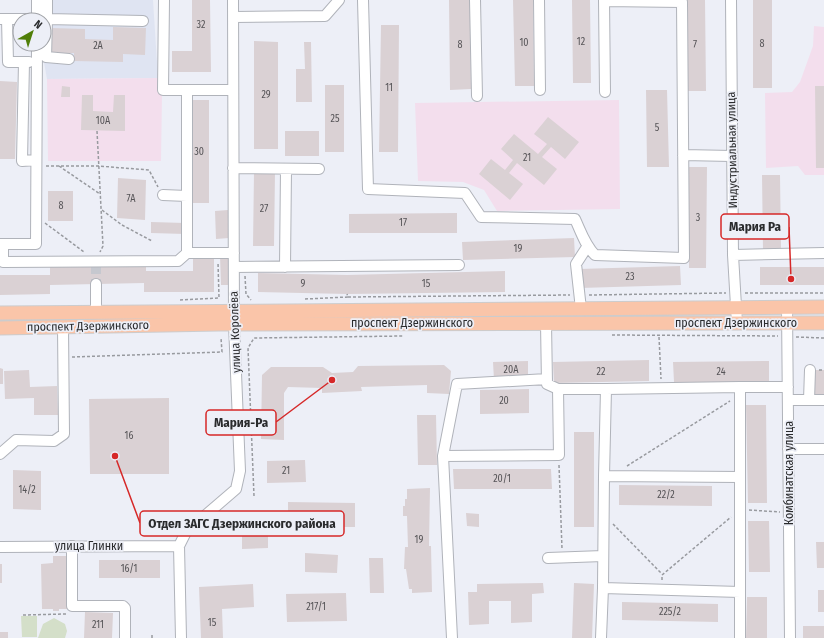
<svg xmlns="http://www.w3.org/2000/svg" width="824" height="638" viewBox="0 0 824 638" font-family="'Fira Sans Condensed',sans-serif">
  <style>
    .built { fill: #dfe4f2 }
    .education { fill: #f3deed }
    .green { fill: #d4dfc9 }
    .building { fill: #dad1d4 }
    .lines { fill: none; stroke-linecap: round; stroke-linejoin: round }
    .minor-tunnel { stroke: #c6c8cf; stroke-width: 10; stroke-dasharray: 10 5; stroke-linecap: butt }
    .minor-casing { stroke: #b0b3ba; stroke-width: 12 }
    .major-casing { stroke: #cccccd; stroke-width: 15 }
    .path { stroke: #989a9f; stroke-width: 1.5; stroke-dasharray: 3 2; stroke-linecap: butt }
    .minor { stroke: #fff; stroke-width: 10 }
    .major { stroke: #fac5a9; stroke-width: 13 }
    .labels { text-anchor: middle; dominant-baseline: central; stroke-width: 3.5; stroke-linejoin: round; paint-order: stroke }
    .number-label { font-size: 10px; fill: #565457 }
    .street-label { font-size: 12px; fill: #2a2b2d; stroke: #edeff7 }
    .leader { fill: none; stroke: #d62828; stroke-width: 1.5 }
    .callout-dot { fill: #d62828; stroke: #edeff7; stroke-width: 1.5 }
    .callout { fill: #edeff7; stroke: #d62828; stroke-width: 1.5 }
    .callout-label { font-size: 13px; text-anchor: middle; font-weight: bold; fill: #2a2b2d }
  </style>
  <rect width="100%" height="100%" fill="#edeff7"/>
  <!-- built -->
  <path class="built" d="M43 0H153L158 78 47 79 43 57Z"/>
  <!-- education -->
  <path class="education" d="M814 26 824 27V175H805L798 166 766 168 765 93 792 92 800 82 813 46Z
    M158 78V93L162 94 161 161H48L47 79Z
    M619 100 620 209 497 211 484 190 463 182 418 181 415 103Z"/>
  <!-- green -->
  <path class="green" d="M37 616V637H22L21 616Z
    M54 618 65 624 67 631 65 638H38L43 624Z"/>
  <!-- building -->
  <path class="building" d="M192 0H210L211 72H172V51H192Z
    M449 0H470L471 89 450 90Z
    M513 0H533L534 86H515Z
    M572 0H590L591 83H573Z
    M685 0H705L706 91H685Z
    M753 0H772V88H753Z
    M381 25H399L398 152H379Z
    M113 27 146 28 145 55 123 54V62L74 61V53H51V28L85 29V39L113 40Z
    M254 41 278 42V149H254Z
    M304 42H311L312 102H296V69H305Z
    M0 81 17 82 15 159H0Z
    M325 85H344V152H325Z
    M62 86 70 87V97H61Z
    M815 86H824V168H816Z
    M646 90H667L669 167H647Z
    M82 95H93V111L113 112 114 95H125V131L81 130Z
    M190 100H209V203H190Z
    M548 117 579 142 565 159 551 147 542 157 557 169 544 185 517 163 509 173 523 184 510 200 479 174 491 159 505 170 513 160 501 149 514 134 538 154 547 144 534 134Z
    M285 131H319V156H285Z
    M689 167H707L706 268H689Z
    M254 172H275L274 246H253Z
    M762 175H780L781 251H763Z
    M118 178 146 180 145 220 117 218Z
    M48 191H73V221H48Z
    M228 210 229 238 216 239 215 211Z
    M457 213V233H349V214Z
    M151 222 185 223V234L151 233Z
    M574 238 575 257 463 260 462 242Z
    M220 255H228L229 285H221Z
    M214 257V292H144V283L50 285V294L0 295V275H50V264L146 263V271H193V258Z
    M680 266 681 285 580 288 579 269Z
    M760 267H824V285H760Z
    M505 271V292L347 294 258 292V273L347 275Z
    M649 360V381L554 383 553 362Z
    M528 361V379L494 380 493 362Z
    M769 361V382H674L673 362Z
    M444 365 451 371 449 394 427 393V385L361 387 362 391 322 393V388L288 387 284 393V440L261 439 262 375 271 367H323L332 373 353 372 358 366Z
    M0 368 3 369V384H0Z
    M29 370 30 387 57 386 58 415H34V398L5 399 4 371Z
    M812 370H824V395H812Z
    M529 389V413L480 414V390Z
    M169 398V474H90L89 399Z
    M746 405H766L767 503H748Z
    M417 415H436L437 465H418Z
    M574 432H594V527H574Z
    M305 460 306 482 267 483V461Z
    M453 469H551L552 489H454Z
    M13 470 41 471V510L13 509Z
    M619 485 712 486V506L619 505Z
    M430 488 429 546H431L432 592 412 593V589H409L406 569H404L405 547H408L407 516H403V506H405V499H407V489Z
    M288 502 355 503V527H340V522H288Z
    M466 513 479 514V527L467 526Z
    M748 521H769L770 572H749Z
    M242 530H268V548L242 549Z
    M816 542H824V568H817Z
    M305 553 338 555 337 573 305 572Z
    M53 556H67V609H59V611H53V609H42L41 564 53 563Z
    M369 558H383L384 593H370Z
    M99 560H160V578H99Z
    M0 564H2V583H0Z
    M543 583 544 593 532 594V622L511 623V601H489V624L469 625 468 592H477V584Z
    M574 583 594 584 592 638H572Z
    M253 584 254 607 222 609 223 638H201L199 587Z
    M818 590H824V612H818Z
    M346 593 347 621 287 622 286 594Z
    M747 597H767V638H746Z
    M622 602 718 604V622L622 620Z
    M85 612 113 613 112 638H84Z
    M803 626H824V638H803Z
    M0 632H8V638H0Z"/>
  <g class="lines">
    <!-- minor-tunnel -->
    <path class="minor-tunnel" d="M96 264V284"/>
    <!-- minor casing -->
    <g class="minor-casing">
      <path id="minor" d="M47 0V19L143 21
        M164 0 163 90H233
        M363 0 368 189 465 193 481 217 575 219C581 232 585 245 595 255L684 258 682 2 604 1
        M475 0 477 96
        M539 0 540 90
        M604 0 605 92
        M731 0 733 255 737 323
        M234 17 325 16 339 0
        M0 19H37V0
        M7 19 8 62H29
        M47 19 46 57 69 59
        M24 62 22 161 36 160
        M187 90V253
        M683 155 732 156
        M233 168 319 169
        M163 195 187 196
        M0 244H3V262L178 261 187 253H234
        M3 244H36L37 44
        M733 255 824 253
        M234 267 459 265
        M285 267 286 169
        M96 284V311
        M787 308 790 638
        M581 309 576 264 587 247
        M546 323 547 384 558 389H606
        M789 400H824
        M809 400 810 370
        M788 449H824
        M0 454 16 440 54 441 64 434 63 327
        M443 456 457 384 547 379
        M604 476 606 389 740 387
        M72 546V606H123L125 608V638
        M0 547 179 546
        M548 558 603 556
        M603 588 604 476 740 477
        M181 638 179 546 186 532 236 489 240 471 234 324 233 0
        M452 638 443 456 559 455 558 389
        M601 638 603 588 740 592
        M740 638V387H788"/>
    </g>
    <!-- major casing -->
    <g class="major-casing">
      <path id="major" d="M0 313 824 307
        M0 328 220 324 824 323"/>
    </g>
    <!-- path -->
    <path class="path" d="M97 131 103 246 100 252
      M46 166H98L149 170 158 187
      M59 166 100 194
      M102 210 122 225 152 241
      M45 223 84 252
      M245 276 246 294 251 300
      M745 293H824
      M589 295 726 293
      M348 297 570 295
      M305 299 348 297 347 294
      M180 300 219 298 218 262
      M612 335 778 336
      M659 337 661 379
      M796 337 824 338
      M72 357 222 352 221 338
      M819 370H824
      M559 465 562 549
      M627 466 730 401
      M254 496 248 348 254 338 403 336
      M749 510 780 512
      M613 524 662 574
      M662 580V575L731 517
      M23 615 66 614
      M152 638V634"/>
    <!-- minor -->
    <use href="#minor" class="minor"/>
    <!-- major -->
    <use href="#major" class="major"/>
  </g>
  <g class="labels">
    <!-- number labels -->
    <g class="number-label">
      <text x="201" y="25">32</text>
      <text x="581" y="42">12</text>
      <text x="524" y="43">10</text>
      <text x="762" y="44">8</text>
      <text x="460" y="45">8</text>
      <text x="695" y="45">7</text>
      <text x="98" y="46">2А</text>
      <text x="389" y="88">11</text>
      <text x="266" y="95">29</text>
      <text x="335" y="119">25</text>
      <text x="103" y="121">10А</text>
      <text x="657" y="128">5</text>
      <text x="199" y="152">30</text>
      <text x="527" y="158">21</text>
      <text x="131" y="199">7А</text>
      <text x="61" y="206">8</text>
      <text x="264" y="209">27</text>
      <text x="698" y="218">3</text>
      <text x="403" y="223">17</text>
      <text x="518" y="249">19</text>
      <text x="630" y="277">23</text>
      <text x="303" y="284">9</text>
      <text x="426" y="284">15</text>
      <text x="511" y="370">20А</text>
      <text x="601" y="372">22</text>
      <text x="721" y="372">24</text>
      <text x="504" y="401">20</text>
      <text x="129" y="436">16</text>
      <text x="286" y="471">21</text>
      <text x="502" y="479">20/1</text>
      <text x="27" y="490">14/2</text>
      <text x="666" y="495">22/2</text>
      <text x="419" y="540">19</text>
      <text x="129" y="569">16/1</text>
      <text x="316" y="607">217/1</text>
      <text x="670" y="612">225/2</text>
      <text x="212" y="623">15</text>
      <text x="98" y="625">211</text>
    </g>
    <!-- street labels -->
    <g class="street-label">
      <text transform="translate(732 150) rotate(-91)">Индустриальная улица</text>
      <text x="412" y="323">проспект Дзержинского</text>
      <text x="736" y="323">проспект Дзержинского</text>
      <text transform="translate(88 326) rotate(-1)">проспект Дзержинского</text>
      <text transform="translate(235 332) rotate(-92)">улица Королёва</text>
      <text transform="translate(789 473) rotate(-90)">Комбинатская улица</text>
      <text x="89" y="546">улица Глинки</text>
    </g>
  </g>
  <!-- callouts -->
  <path class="leader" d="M791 279L789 227M332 380L276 422M115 456L140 523"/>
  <g class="callout-dot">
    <circle cx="791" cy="279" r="4"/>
    <circle cx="332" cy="380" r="4"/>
    <circle cx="115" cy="456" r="4"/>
  </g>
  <g class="callout">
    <rect x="721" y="214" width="68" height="25" rx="4"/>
    <rect x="206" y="410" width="70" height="25" rx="4"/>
    <rect x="140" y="511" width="204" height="25" rx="4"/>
  </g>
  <g class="callout-label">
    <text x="755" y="231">Мария Ра</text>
    <text x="241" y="427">Мария-Ра</text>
    <text x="242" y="528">Отдел ЗАГС Дзержинского района</text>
  </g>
  <!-- north arrow -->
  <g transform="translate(32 32) rotate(39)"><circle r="19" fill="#edeff7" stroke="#9fa1a6"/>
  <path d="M0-3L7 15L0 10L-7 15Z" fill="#507e08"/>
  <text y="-6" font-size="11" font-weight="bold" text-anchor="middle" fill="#2a2b2d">N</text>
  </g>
</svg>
